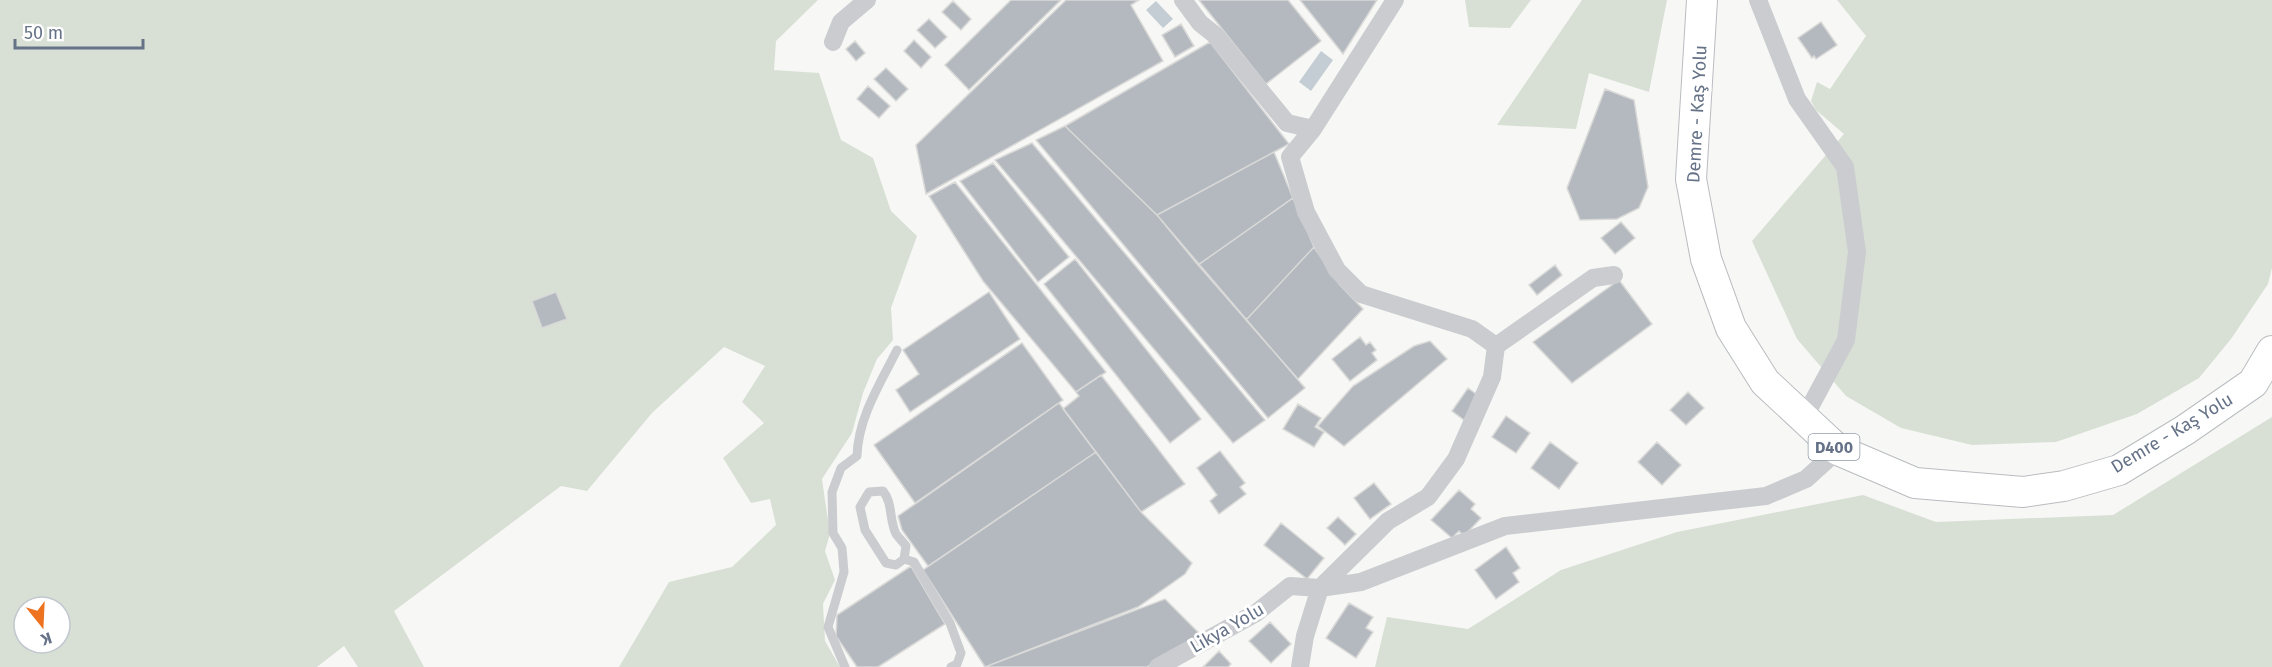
<svg xmlns="http://www.w3.org/2000/svg" width="2272" height="667" viewBox="0 0 2272 667" font-family="'Fira Sans',sans-serif">
  <style>
    .green { fill: #d8e0d5; fill-rule: evenodd }
    .water { fill: #c5cdd4 }
    .building { fill: #b4b9c0; stroke: #d9d9d7; stroke-width: 1.5 }
    .lines { fill: none; stroke-linecap: round; stroke-linejoin: round }
    .trunk-casing { stroke: #b9bcc0; stroke-width: 32 }
    .service { stroke: #caccd0; stroke-width: 9 }
    .minor { stroke: #caccd0; stroke-width: 18 }
    .trunk { stroke: #fff; stroke-width: 30 }
    .labels { text-anchor: middle; dominant-baseline: central; stroke-width: 6; stroke-linejoin: round; paint-order: stroke }
    .shield { fill: #fff; stroke: #939cab; stroke-width: 1.5 }
    .shield-label { font-size: 16px; font-weight: bold; fill: #657287 }
    .street-label { font-size: 18px; fill: #657287; stroke: #fff }
  </style>
  <rect width="100%" height="100%" fill="#f7f8f5"/>
  <!-- green -->
  <path class="green" d="M0 0H818L776 41 774 70 819 73 841 140 873 158 891 211 917 236 891 308 893 340 877 359 863 393 852 433 822 479 830 534 825 551 835 580 823 604 825 641 840 667H619L669 582 732 567 776 525 770 499 751 503 723 458 764 423 742 402 765 366 724 347 652 413 587 491 561 486 394 611 424 667H358L344 646 317 667H0ZM24 607H60V643H24Z
    M1465 0H1531L1510 28 1469 27Z
    M1582 0H1667L1649 92 1589 73 1576 129 1497 125Z
    M1837 0H2272V268L2268 284 2231 339 2199 378 2137 414 2056 442 1972 445 1901 428 1846 396 1797 339 1752 241 1844 134 1816 110 1811 101 1817 82 1830 89 1866 36Z
    M2272 417V667H1375L1387 617 1468 629 1561 570 1677 532 1863 495 1936 522 2113 515Z"/>
  <!-- water -->
  <path class="water" d="M1156 1 1173 19 1163 28 1146 10Z
    M1321 51 1333 60 1311 91 1299 82Z"/>
  <!-- building -->
  <path class="building" d="M1011 0H1061L969 90 945 65Z
    M1066 0H1139L1131 5 1163 61 926 194 916 145Z
    M1199 0H1288L1321 41 1266 84Z
    M1300 0H1377L1343 54Z
    M953 1 971 19 961 30 942 12Z
    M929 19 947 37 935 48 917 30Z
    M1821 22 1837 45 1816 59 1814 56 1812 58 1798 38Z
    M1181 24 1194 46 1175 57 1162 35Z
    M914 40 931 57 921 68 904 51Z
    M855 41 865 53 856 61 846 49Z
    M1210 42 1289 144 1157 215 1065 126Z
    M886 68 908 89 896 101 874 79Z
    M868 86 890 106 879 118 857 99Z
    M1605 89 1634 100 1648 187 1639 208 1617 219 1580 220 1567 188Z
    M1065 126 1157 215 1305 388 1268 418 1036 140Z
    M1032 143 1265 420 1233 443 995 160Z
    M1274 152 1293 198 1198 265 1157 215Z
    M993 163 1069 257 1038 282 960 181Z
    M955 182 1106 372 1076 392 983 281 929 196Z
    M1293 198 1314 247 1246 320 1198 265Z
    M1621 222 1635 238 1615 254 1601 238Z
    M1314 247 1339 284 1363 309 1298 379 1246 320Z
    M1075 259 1201 419 1170 443 1044 284Z
    M1555 265 1562 275 1537 295 1529 285Z
    M1619 280 1652 324 1572 383 1533 342Z
    M556 292 567 319 542 328 532 301Z
    M989 292 1020 339 910 412 896 390 919 374 903 350Z
    M1360 337 1366 345 1370 342 1376 350 1372 353 1377 360 1350 381 1332 359Z
    M1430 341 1447 359 1344 446 1318 426 1353 386 1414 346Z
    M1022 343 1063 400 915 503 874 445Z
    M1101 375 1185 484 1141 512 1063 409 1079 396 1076 392Z
    M1468 388 1480 397 1464 420 1452 411Z
    M1688 392 1704 408 1686 425 1670 410Z
    M1059 403 1096 452 928 566 902 530 898 516Z
    M1298 404 1321 418 1315 427 1324 432 1314 447 1283 429Z
    M1506 416 1530 433 1516 453 1492 437Z
    M1550 442 1578 463 1559 489 1531 468Z
    M1657 442 1681 465 1662 485 1638 462Z
    M1220 451 1245 483 1240 487 1246 494 1219 514 1210 501 1217 495 1197 468Z
    M1096 452 1141 512 1192 563 1185 574 1138 607 985 667 923 570Z
    M1374 483 1391 504 1370 519 1354 498Z
    M1459 490 1475 504 1471 509 1481 518 1464 536 1459 531 1452 538 1431 520Z
    M1338 517 1356 534 1345 545 1327 528Z
    M1281 523 1324 558 1307 579 1264 545Z
    M1506 547 1520 568 1513 573 1519 582 1496 599 1475 570Z
    M911 566 945 624 878 667H857L836 636 837 615Z
    M1165 599 1201 635 1147 667H985Z
    M1349 603 1373 617 1366 628 1373 632 1356 658 1326 638Z
    M1270 622 1291 644 1271 663 1249 641Z
    M1219 651 1231 664 1228 667H1203Z"/>
  <g class="lines">
    <!-- trunk casing -->
    <g class="trunk-casing">
      <path id="trunk" d="M1702 0 1691 179 1706 259 1731 328 1765 382 1838 450 1915 483 2023 492 2064 486 2119 470 2185 430 2253 383 2272 351"/>
    </g>
    <!-- service -->
    <path class="service" d="M883 491C893 503 889 520 896 534 899 538 903 542 906 546L904 559 896 565 886 563 865 530 860 507 869 492Z
      M904 559 914 562 950 623 961 653 957 664 951 667
      M845 667 828 627 844 572 842 548 833 533 832 492 841 468 857 456C858 418 880 384 897 350"/>
    <!-- minor -->
    <path class="minor" d="M1183 0 1200 23 1215 35 1287 123 1313 129
      M1758 0 1797 99 1845 167 1857 252 1846 340 1804 418
      M833 42 841 22 867 0
      M1496 346 1593 278 1614 275
      M1158 667 1256 613 1290 586 1320 588 1361 582 1505 526 1766 496 1806 479 1838 450
      M1300 667 1305 636 1320 588 1388 521 1428 497 1456 459 1492 377 1496 346 1472 329 1361 294 1337 270 1306 212 1290 157 1313 129 1395 0"/>
    <!-- trunk -->
    <use href="#trunk" class="trunk"/>
  </g>
  <g class="labels">
    <!-- shield labels -->
    <rect class="shield" x="1808.5" y="434" width="51" height="26" rx="4.5"/>
    <g class="shield-label">
      <text x="1834" y="447">D400</text>
    </g>
    <!-- street labels -->
    <g class="street-label">
      <text transform="translate(1697 114) rotate(-87)">Demre - Kaş Yolu</text>
      <text transform="translate(2172 433) rotate(-31)">Demre - Kaş Yolu</text>
      <text transform="translate(1227 628) rotate(-30)">Likya Yolu</text>
    </g>
  </g>
  <!-- north arrow -->
  <g transform="translate(42 625) rotate(162)"><circle r="28" fill="#ffffff" stroke="#c1c7cf" stroke-width="1.5"/>
  <path d="M0-4.5L10 22L0 15L-10 22Z" fill="#ed7320"/>
  <text y="-9" font-size="16" font-weight="bold" text-anchor="middle" fill="#657287">K</text>
  </g>
  <!-- scale -->
  <path d="M15 39v9h128v-9" fill="none" stroke="#657287" stroke-width="3"/>
  <text x="24" y="39" font-size="18" fill="#657287" stroke="#ffffff" stroke-width="4.5" paint-order="stroke">50 m</text>
</svg>
